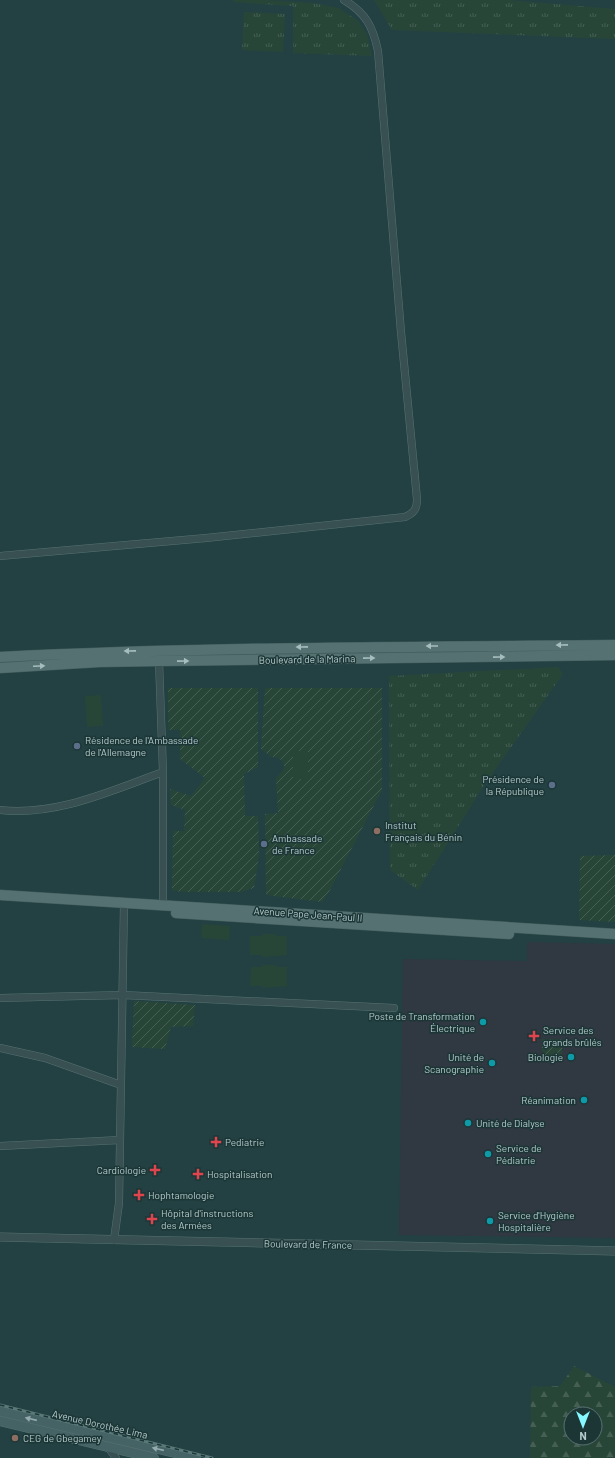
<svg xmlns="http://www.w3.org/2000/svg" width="615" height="1458" viewBox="0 0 615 1458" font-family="Barlow,sans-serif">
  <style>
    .medical { fill: #303842 }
    .grass { fill: url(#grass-tufts) }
    .forest { fill: url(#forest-firs); fill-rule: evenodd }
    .garden { fill: url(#garden-furrows) }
    .pitch { fill: #284638 }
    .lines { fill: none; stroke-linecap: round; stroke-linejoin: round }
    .minor-casing { stroke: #587171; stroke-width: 8 }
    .tertiary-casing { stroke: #587171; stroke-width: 9 }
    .secondary-casing { stroke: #587171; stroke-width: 10 }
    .primary-casing { stroke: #445d5d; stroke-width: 11 }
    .minor { stroke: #385051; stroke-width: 7 }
    .tertiary { stroke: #385051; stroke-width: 8 }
    .secondary { stroke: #456265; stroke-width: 9 }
    .primary { stroke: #557171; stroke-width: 10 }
    .rail-casing { stroke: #597878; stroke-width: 3 }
    .rail { stroke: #1c3636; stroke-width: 1.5; stroke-dasharray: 4.5; stroke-linecap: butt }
    .oneway { fill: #a6bdbe }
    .oneway2 { fill: #93abad }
    .service-dot { fill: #5c6f8a; stroke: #1c3636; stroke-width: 1.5 }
    .education-dot { fill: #8d6e63; stroke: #1c3636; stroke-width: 1.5 }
    .culture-dot { fill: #0f9aa8; stroke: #1c3636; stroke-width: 1.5 }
    .health-dot { fill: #e0444e; stroke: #1c3636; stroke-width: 1.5 }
    .labels { text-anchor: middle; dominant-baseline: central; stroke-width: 3; stroke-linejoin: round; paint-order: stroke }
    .street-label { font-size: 10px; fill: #b4cacc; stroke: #1c3636 }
    .poi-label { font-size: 10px; fill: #b4cacc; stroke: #1c3636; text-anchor: start }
  </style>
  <defs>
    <pattern id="grass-tufts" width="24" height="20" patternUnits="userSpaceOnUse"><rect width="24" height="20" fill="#284638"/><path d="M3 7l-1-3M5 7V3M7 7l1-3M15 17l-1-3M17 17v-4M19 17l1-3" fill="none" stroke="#455f54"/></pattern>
    <pattern id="forest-firs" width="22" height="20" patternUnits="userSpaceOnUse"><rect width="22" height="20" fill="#284638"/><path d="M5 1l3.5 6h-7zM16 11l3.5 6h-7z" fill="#455f54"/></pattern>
    <pattern id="garden-furrows" width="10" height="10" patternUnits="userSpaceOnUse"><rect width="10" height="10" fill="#284638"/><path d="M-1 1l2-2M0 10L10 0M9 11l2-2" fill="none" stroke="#455f54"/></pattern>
  </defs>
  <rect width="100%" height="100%" fill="#234142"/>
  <!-- medical -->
  <path class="medical" d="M527 942 615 944V1238L399 1235 403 959 527 961Z"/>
  <!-- grass -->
  <path class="grass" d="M233 0H264L313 3 339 8 358 21 367 34 372 56 293 53V6L233 2Z
    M374 0H508L615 9V39L392 30Z
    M244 12 285 14 283 52 242 50Z
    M558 667 563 674 485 784 418 890 390 870 389 676Z"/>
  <!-- forest -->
  <path class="forest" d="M574 1366 615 1387V1458H530L531 1387 560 1386ZM571 1414H595V1438H571Z"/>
  <!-- garden -->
  <path class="garden" d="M168 688H258V767L244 774 245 816H258L259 856 254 888 241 892H181L172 890 173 831H184L185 810 171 805 170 789 191 796 205 778 180 759V730H168Z
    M265 688H382V790L329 892 322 902 266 895 265 814 278 813 276 778C283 772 289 764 278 758 276 757 273 757 271 757 268 755 264 751 261 749Z
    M615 855V922L579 920 580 856Z
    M134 1001 195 1005 193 1026 171 1027 165 1049 132 1047Z
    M542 1039H562V1059H542Z"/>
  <!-- pitch -->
  <path class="pitch" d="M101 695 103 726 87 727 85 696Z
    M293 751H308V779H293Z
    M202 924 230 926 229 940 201 938Z
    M262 934H276V936H287V955L262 957V955H250V936H262Z
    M263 965H276V967H287V986L262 988V986H250L251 967H262Z"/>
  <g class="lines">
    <!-- minor casing -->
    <g class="minor-casing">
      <path id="minor" d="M0 556 206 538 405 517C414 513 417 509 417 499L401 332 378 51C373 27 366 13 344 0
        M159 661 163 772V905
        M0 810C57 816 110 791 163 772
        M0 998 123 995 394 1008
        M0 1048 45 1058 121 1085
        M0 1146 120 1140
        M114 1240 119 1203 124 903
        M108 1447 116 1458"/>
    </g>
    <!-- tertiary casing -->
    <g class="tertiary-casing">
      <path id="tertiary" d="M0 1237 615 1251"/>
    </g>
    <!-- secondary casing -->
    <g class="secondary-casing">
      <path id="secondary" d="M0 1411 196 1458
        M0 1421 154 1458"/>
    </g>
    <!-- primary casing -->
    <g class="primary-casing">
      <path id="primary" d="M0 657C205 647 410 647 615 645
        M0 668 99 662 159 661 615 655
        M0 895 615 934
        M176 913 509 934"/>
    </g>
    <!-- minor -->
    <use href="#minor" class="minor"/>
    <!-- tertiary -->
    <use href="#tertiary" class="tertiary"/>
    <!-- secondary -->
    <use href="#secondary" class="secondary"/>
    <!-- primary -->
    <use href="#primary" class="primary"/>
    <!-- rail casing -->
    <g class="rail-casing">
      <path id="rail" d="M0 1405 212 1458"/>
    </g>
    <!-- rail -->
    <use href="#rail" class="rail"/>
  </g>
  <!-- one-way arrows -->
  <defs><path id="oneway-solid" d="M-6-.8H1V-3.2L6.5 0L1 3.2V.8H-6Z"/></defs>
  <g class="oneway">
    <use href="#oneway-solid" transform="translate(562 645) rotate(179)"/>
    <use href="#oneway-solid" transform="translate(432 646) rotate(180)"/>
    <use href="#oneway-solid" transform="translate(302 647) rotate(179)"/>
    <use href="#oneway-solid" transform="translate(130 651) rotate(179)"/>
    <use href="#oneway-solid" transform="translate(499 657) rotate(-1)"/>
    <use href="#oneway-solid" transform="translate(369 658) rotate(-1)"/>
    <use href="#oneway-solid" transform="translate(183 661) rotate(-1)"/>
    <use href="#oneway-solid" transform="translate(39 666) rotate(-3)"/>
  </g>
  <g class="oneway2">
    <use href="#oneway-solid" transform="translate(31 1419) rotate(-167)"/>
    <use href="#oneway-solid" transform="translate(158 1449) rotate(-167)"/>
  </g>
  <!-- markers -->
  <g class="service-dot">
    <circle cx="77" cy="746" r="4"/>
    <circle cx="552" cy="785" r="4"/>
    <circle cx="264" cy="844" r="4"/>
  </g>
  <g class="education-dot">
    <circle cx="377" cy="831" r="4"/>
    <circle cx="15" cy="1438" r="4"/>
  </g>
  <g class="culture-dot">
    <circle cx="483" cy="1022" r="4"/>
    <circle cx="571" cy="1057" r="4"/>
    <circle cx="492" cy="1063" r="4"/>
    <circle cx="584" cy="1100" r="4"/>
    <circle cx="468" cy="1123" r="4"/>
    <circle cx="488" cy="1154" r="4"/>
    <circle cx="490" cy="1221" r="4"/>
  </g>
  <g class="health-dot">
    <path d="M532 1030h4v4h4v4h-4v4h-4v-4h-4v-4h4z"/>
    <path d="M214 1136h4v4h4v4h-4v4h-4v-4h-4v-4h4z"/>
    <path d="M153 1164h4v4h4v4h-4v4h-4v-4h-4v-4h4z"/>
    <path d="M196 1168h4v4h4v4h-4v4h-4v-4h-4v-4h4z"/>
    <path d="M137 1189h4v4h4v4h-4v4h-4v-4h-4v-4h4z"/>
    <path d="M150 1213h4v4h4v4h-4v4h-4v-4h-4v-4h4z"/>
  </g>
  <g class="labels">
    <!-- street labels -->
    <g class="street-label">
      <text transform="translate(307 659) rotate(-1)">Boulevard de la Marina</text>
      <text transform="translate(308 914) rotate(4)">Avenue Pape Jean-Paul II</text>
      <text transform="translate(308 1244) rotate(1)">Boulevard de France</text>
      <text transform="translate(100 1424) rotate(13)">Avenue Dorothée Lima</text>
    </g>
    <!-- poi labels -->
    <g class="poi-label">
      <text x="85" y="740">Résidence de l'Ambassade<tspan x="85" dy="12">de l'Allemagne</tspan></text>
      <text x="544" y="779" text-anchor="end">Présidence de<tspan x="544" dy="12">la République</tspan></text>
      <text x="385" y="825">Institut<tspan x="385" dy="12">Français du Bénin</tspan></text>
      <text x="272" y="838">Ambassade<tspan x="272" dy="12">de France</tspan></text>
      <text x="475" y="1016" text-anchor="end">Poste de Transformation<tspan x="475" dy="12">Électrique</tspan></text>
      <text x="543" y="1030">Service des<tspan x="543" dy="12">grands brûlés</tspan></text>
      <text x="484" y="1057" text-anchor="end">Unité de<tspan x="484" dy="12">Scanographie</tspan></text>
      <text x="563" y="1057" text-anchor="end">Biologie</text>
      <text x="576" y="1100" text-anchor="end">Réanimation</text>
      <text x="476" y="1123">Unité de Dialyse</text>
      <text x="225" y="1142">Pediatrie</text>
      <text x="496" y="1148">Service de<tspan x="496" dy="12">Pédiatrie</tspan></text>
      <text x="146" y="1170" text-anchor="end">Cardiologie</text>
      <text x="207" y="1174">Hospitalisation</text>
      <text x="148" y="1195">Hophtamologie</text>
      <text x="161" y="1213">Hôpital d'instructions<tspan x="161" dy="12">des Armées</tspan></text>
      <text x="498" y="1215">Service d'Hygiène<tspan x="498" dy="12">Hospitalière</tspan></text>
      <text x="23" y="1438">CEG de Gbegamey</text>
    </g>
  </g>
  <!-- north arrow -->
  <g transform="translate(583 1426) rotate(180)"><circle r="19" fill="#1c3636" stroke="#597172"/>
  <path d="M0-3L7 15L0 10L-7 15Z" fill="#86f8ff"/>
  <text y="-6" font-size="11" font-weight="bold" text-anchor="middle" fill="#b4cacc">N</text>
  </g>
</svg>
